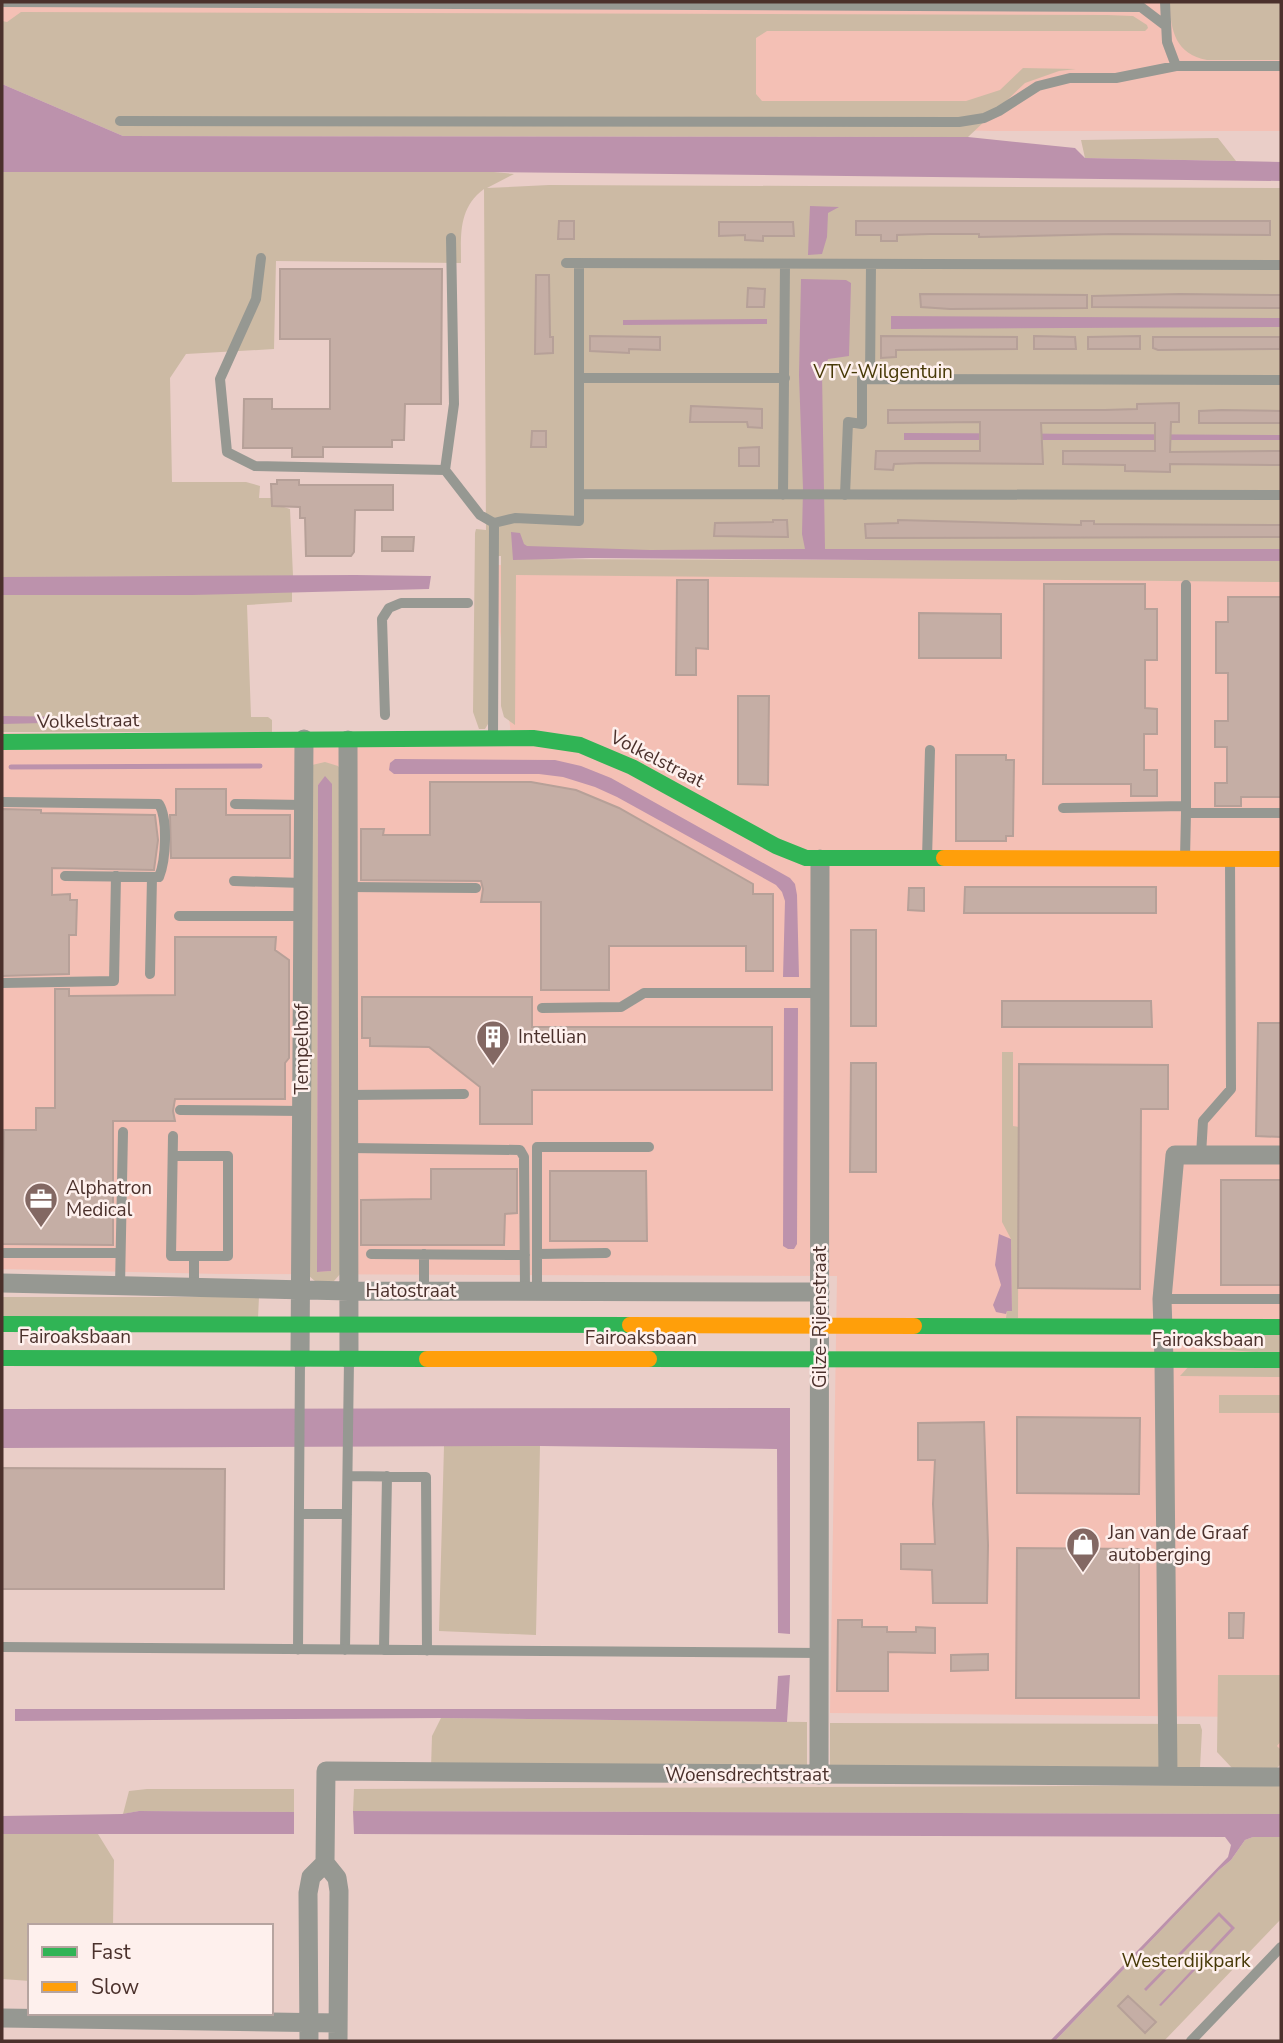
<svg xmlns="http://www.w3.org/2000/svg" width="1283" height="2043" viewBox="0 0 1283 2043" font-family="'Nunito Sans',sans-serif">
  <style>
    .built { fill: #f4c0b5 }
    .green { fill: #ccbaa4; fill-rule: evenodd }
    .water { fill: #bc92ac }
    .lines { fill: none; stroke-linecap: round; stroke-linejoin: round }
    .stream { stroke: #bc92ac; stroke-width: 5 }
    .building { fill: #c5aea5; stroke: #b6a098; stroke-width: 2 }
    .lane { stroke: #969892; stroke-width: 10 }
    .street { stroke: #969892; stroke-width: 19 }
    .fast { stroke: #30b455; stroke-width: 16 }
    .slow { stroke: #ff9f0a; stroke-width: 16 }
    .labels { text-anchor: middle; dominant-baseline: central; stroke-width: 5; stroke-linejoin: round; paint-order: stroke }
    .park-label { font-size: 19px; fill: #473907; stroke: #fef0ed }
    .street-label { font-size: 19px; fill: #4b312c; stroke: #fef0ed }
    .poi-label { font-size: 19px; fill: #4b312c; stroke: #fef0ed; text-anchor: start }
  </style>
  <rect width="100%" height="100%" fill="#eacec8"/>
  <!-- built -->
  <path class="built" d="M2 2H1281V131H993L93 108 2 70Z
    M493 565 1281 567V1759L1248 1717 830 1713 837 1276 219 1274 2 1269V733L511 736Z"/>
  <!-- green -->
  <path class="green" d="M1170 2H1281V60H1207C1176 54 1170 31 1170 2Z
    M21 12 1107 15 1133 16 1147 25 1148 28 1145 31H767L756 38V94L762 101H966L1000 90 1023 68 1076 69 1059 71 1025 83 968 137 123 136 2 84V21L7 22Z
    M1218 138 1236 161 1085 158 1081 140Z
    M2 172H494L514 174 487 188 549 185 1281 188V555L513 556V559L1281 561V582L516 575 515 725 504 717 501 706V556H489L488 724 485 729H479L473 712 475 533 476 529 486 530 484 189C458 208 461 235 461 263L276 261 274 349 186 354 170 378 172 482H246L260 486 259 498H281V506L290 509 293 576 2 577Z
    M292 592V602L247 605 251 717H268L272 720V732H2V595Z
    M325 762 338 766 341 770V1273L334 1281 316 1282 308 1275 312 765ZM325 777 331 1271 317 1272 318 785Z
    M1002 1052H1013V1126L1019 1127 1018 1318H1006L1007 1311 1012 1310 1011 1239 1002 1222Z
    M2 1297H259L258 1318 2 1317Z
    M1281 1332V1354L1202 1348V1338Z
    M1190 1365H1281V1377L1180 1376Z
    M1219 1395H1281V1413H1219Z
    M444 1446H540L536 1635 439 1631Z
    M1218 1675H1281V1741L1277 1746 1281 1750V1764L1277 1768H1232L1217 1752Z
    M441 1718 807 1722V1767L431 1768 432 1736Z
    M830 1723 1200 1724 1202 1730 1200 1768H830Z
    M1281 1785V1814L353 1811 354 1789Z
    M147 1789H294V1812L139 1811 123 1814 129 1791Z
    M2 1834H98L114 1860 113 1926H30V1981L2 1979Z
    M1253 1837H1281V1919L1164 2041H1055L1219 1870 1231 1860 1245 1840Z"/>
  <!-- water -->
  <path class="water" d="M2 84 123 136 968 137 1075 148 1085 158 1281 162V181L494 172H2Z
    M810 206 839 207 828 213 827 237 822 254 808 255Z
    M801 279 846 280 851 283 849 356 828 359 822 373 825 549H1281V561H1027L591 558 513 560 511 532 520 533 524 544 527 546 650 550 805 549 802 534 803 489 799 375Z
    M891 316 1281 318V327L891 329Z
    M767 319V324L623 325V320Z
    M904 433 1281 435V440H904Z
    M355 575 431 576 429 589 192 595H2V577Z
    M2 716 85 717 86 722 2 724Z
    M395 759 555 760 581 766 611 778 790 878 795 884 797 895 799 977H783L785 901 782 892 776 885 617 797 595 787 563 777 539 774H394L389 770 390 763Z
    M325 776 332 784 331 1271 317 1272 318 785Z
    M784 1008H798L797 1244 794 1249H788L783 1246Z
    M999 1234 1011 1239 1012 1311H1007L1006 1314 996 1312 993 1305 1001 1285 995 1265Z
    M790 1408V1634L778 1633 777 1449 540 1446 2 1448V1409Z
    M790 1675 787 1722 441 1718 15 1721V1709H776L778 1676Z
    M139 1811 294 1812V1834H2V1816L122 1814Z
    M353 1811 1281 1814V1837H1253L1245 1840 1231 1860 1219 1870 1055 2041H1050L1228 1857 1231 1845 1225 1837 354 1834Z
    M1219 1912 1235 1928 1161 2006 1159 2005 1231 1928 1219 1916 1146 1991 1144 1989Z"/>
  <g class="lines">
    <!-- stream -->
    <path class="stream" d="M11 767 260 766"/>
  </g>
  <!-- building -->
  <path class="building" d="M559 221H574V239H558Z
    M856 221H1270V235L1114 234 979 237V234H930L897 235V241H881V235H856Z
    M719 222H793L794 236H763V241L745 240V235L719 236Z
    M280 269H442L441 404H405L404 440H392V447H323V457H292V448H243L244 399H272V409H330V339H280Z
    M536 275H549L550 337H553V353L535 354Z
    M748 288 765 289 764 307H747Z
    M920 294 1087 295V308L950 309 921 307Z
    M1180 294 1281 295V308L1092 307V296Z
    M590 336 660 337V350L629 349V353L590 351Z
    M881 336 1017 337V349L896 350V357L881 358Z
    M1034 336 1075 337 1076 349H1034Z
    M1140 336V349H1088V337Z
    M1153 337H1280V349L1158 350 1153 348Z
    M1179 403V422H1171L1170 452 1281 451V465L1170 464V472L1125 471V465L1063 464V451H1155V423H1041L1043 464 922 463 894 464 893 470 875 469 876 451H980V422L888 423V410H1105L1137 409V404Z
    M691 406 762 409V428L748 427 747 422H690Z
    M1222 410 1281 411V423H1199V411Z
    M532 431H546V447H531Z
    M759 447V466H739V448Z
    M277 480H299V485H393V510H355L354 552 351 556H306L305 518H300V507L272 506 271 484H277Z
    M773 520H787L788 537 714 536 715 523 773 522Z
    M898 520 1081 525V521H1094V524L1281 525V537L866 538 865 524 898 523Z
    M382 537H414L413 551H382Z
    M677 580H708V649L696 648V675H676Z
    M1044 584H1145V609H1157V660H1145V708L1157 709V734H1144V770H1157V796H1131V784H1043Z
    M1228 597H1281V797H1241V806H1215V783H1227V747H1215V721H1228V673H1216V622H1228Z
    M919 613 1001 614V658H919Z
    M738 696H769L768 785 738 784Z
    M956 755H1006V760H1014L1013 836H1006V841H956Z
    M430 782H531L576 790 619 808 753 884V894H773V971H746V946H609V990H541V902H481L483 889 481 881 361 880V829H384L383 835H430Z
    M176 789H226V815H290V858H171L170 815H176Z
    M2 809 41 810V813L155 815 158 840 154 870 52 868V895L70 894V900H77L76 935H69V974L2 976Z
    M965 887H1156V913H964Z
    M909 888H924V911L908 910Z
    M851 930H876V1026H851Z
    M175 937H276L275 950 289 960V1058L285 1063V1099H175L173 1111 175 1121H113V1245L2 1244 4 1130H36V1108H55V989H69V996L175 995Z
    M362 997H532V1027H772V1090H532V1124H480V1087L429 1047 370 1046V1038H362Z
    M1002 1001H1151L1152 1027H1002Z
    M1258 1023H1281V1137L1256 1136Z
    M851 1063H876V1172H850Z
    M1019 1064 1168 1065V1109H1141L1140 1289 1018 1288Z
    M431 1169H517V1213L505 1214 504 1245H361V1200L431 1199Z
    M550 1171H646L647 1241H550Z
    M1221 1180H1281V1285H1221Z
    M1017 1417 1140 1418 1139 1494 1017 1493Z
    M984 1422 988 1545 987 1603H933L932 1570 901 1569V1544H935L933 1504 935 1460H918V1423Z
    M2 1468 225 1469 224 1589H2Z
    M1017 1548 1139 1549V1698H1016Z
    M1229 1613H1244L1243 1638H1229Z
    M838 1620H862V1627H887V1632H916V1627L935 1628V1653L888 1652V1691H837Z
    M988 1654V1670L951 1671V1655Z
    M1128 1996 1156 2022 1145 2033 1118 2006Z"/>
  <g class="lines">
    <!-- lane -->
    <path class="lane" d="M2 2 1141 7 1166 26
      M1165 2 1167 42 1176 66
      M120 121 959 122 984 118 999 111 1038 86 1070 78H1116L1176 66H1281
      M261 258 256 299 220 379 227 452 255 466 445 470 480 515 494 523 493 737
      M566 263 1281 265
      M579 378H785
      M870 379 871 264
      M445 470 454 404 451 238
      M579 494 1281 495
      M783 495 785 264
      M845 495 848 422 862 424V379L1281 380
      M494 523 515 518 579 521V263
      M1186 585V813H1281
      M385 715 382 619 389 608 401 603H468
      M2 802 159 804C168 819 166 860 159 877L65 876
      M235 804 304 805
      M1063 808 1186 806
      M927 858 930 750
      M1185 858 1186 813
      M234 881 303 883
      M347 887 476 888
      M179 916H303
      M150 974 152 877
      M2 983 114 981 116 876
      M542 1008 621 1007 644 993H820
      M348 1095 464 1094
      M180 1110 302 1111
      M173 1136 171 1256H194V1287
      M349 1148 520 1150 524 1157 525 1291
      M1201 1155 1203 1121 1231 1089 1230 859
      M173 1156H228V1256H194
      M4 1253H120
      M371 1254 525 1255
      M424 1254V1291
      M537 1254 606 1253
      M120 1286 123 1132
      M537 1291V1147H649
      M1162 1299H1281
      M348 1476 426 1477 427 1651
      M299 1514H347
      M3 1647 819 1653
      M298 1650 300 1360
      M345 1650 349 1360
      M384 1650 387 1476
      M1191 2041 1281 1947"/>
    <!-- street -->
    <path class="street" d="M348 740 349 1359
      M2 1283 349 1291 820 1292
      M300 1359 304 739
      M819 1775 820 859
      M1168 1776 1164 1361 1162 1299 1175 1155H1281
      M2 2018 338 2023
      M309 2041 308 1893 311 1877 325 1863
      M338 2041 339 1891 337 1878 325 1863 326 1771 1281 1777"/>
    <!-- fast -->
    <path class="fast" d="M2 742 533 738 580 745 632 767 776 846 806 858H944
      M2 1324 630 1325
      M914 1326 1281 1327
      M2 1358 427 1359
      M649 1359 1281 1360"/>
    <!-- slow -->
    <path class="slow" d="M944 858 1281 859
      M630 1325 914 1326
      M427 1359H649"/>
  </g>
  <!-- icons -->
  <defs>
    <g id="building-pin" transform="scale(1.75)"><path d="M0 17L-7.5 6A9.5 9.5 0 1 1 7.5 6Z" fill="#836863" stroke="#fef0ed"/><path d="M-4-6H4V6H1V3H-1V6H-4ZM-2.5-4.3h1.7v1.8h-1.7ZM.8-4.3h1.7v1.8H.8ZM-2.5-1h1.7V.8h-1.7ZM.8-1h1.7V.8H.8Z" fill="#fff"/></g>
    <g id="office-pin" transform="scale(1.75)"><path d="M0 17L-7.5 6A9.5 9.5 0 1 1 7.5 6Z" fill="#836863" stroke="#fef0ed"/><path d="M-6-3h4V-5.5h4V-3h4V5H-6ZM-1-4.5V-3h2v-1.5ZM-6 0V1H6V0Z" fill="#fff"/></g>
    <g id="shop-pin" transform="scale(1.75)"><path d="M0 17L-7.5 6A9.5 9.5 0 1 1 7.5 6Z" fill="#836863" stroke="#fef0ed"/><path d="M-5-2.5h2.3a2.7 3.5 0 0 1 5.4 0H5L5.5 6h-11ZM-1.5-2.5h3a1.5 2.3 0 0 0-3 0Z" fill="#fff"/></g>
  </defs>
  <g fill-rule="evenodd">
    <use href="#building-pin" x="493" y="1037"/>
    <use href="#office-pin" x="41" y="1199"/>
    <use href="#shop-pin" x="1083" y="1544"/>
  </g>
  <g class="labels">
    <!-- park labels -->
    <g class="park-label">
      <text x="883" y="372">VTV-Wilgentuin</text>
      <text x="1186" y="1961">Westerdijkpark</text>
    </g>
    <!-- street labels -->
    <g class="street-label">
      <text transform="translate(88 721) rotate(-1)">Volkelstraat</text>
      <text transform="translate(657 759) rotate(27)">Volkelstraat</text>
      <text transform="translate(302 1049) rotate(-90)">Tempelhof</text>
      <text x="411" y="1291">Hatostraat</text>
      <text transform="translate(820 1317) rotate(-90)">Gilze-Rijenstraat</text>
      <text x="75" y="1337">Fairoaksbaan</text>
      <text x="641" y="1338">Fairoaksbaan</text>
      <text x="1208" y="1340">Fairoaksbaan</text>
      <text x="747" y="1775">Woensdrechtstraat</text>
    </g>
    <!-- poi labels -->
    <g class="poi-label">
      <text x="518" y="1037">Intellian</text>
      <text x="66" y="1188">Alphatron<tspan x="66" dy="22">Medical</tspan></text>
      <text x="1108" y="1533">Jan van de Graaf<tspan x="1108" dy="22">autoberging</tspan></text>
    </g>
  </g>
  <!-- border -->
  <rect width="1283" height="2043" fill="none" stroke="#4b312c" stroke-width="7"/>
  <!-- legend -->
  <rect x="28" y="1924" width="245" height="91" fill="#fef0ed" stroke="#b6a4a0" stroke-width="2"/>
  <rect x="42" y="1947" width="35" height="10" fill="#30b455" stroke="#b6a4a0" stroke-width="2"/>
  <text x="91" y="1959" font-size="21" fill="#4b312c">Fast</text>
  <rect x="42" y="1982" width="35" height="10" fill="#ff9f0a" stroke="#b6a4a0" stroke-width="2"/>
  <text x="91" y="1994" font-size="21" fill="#4b312c">Slow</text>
</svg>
